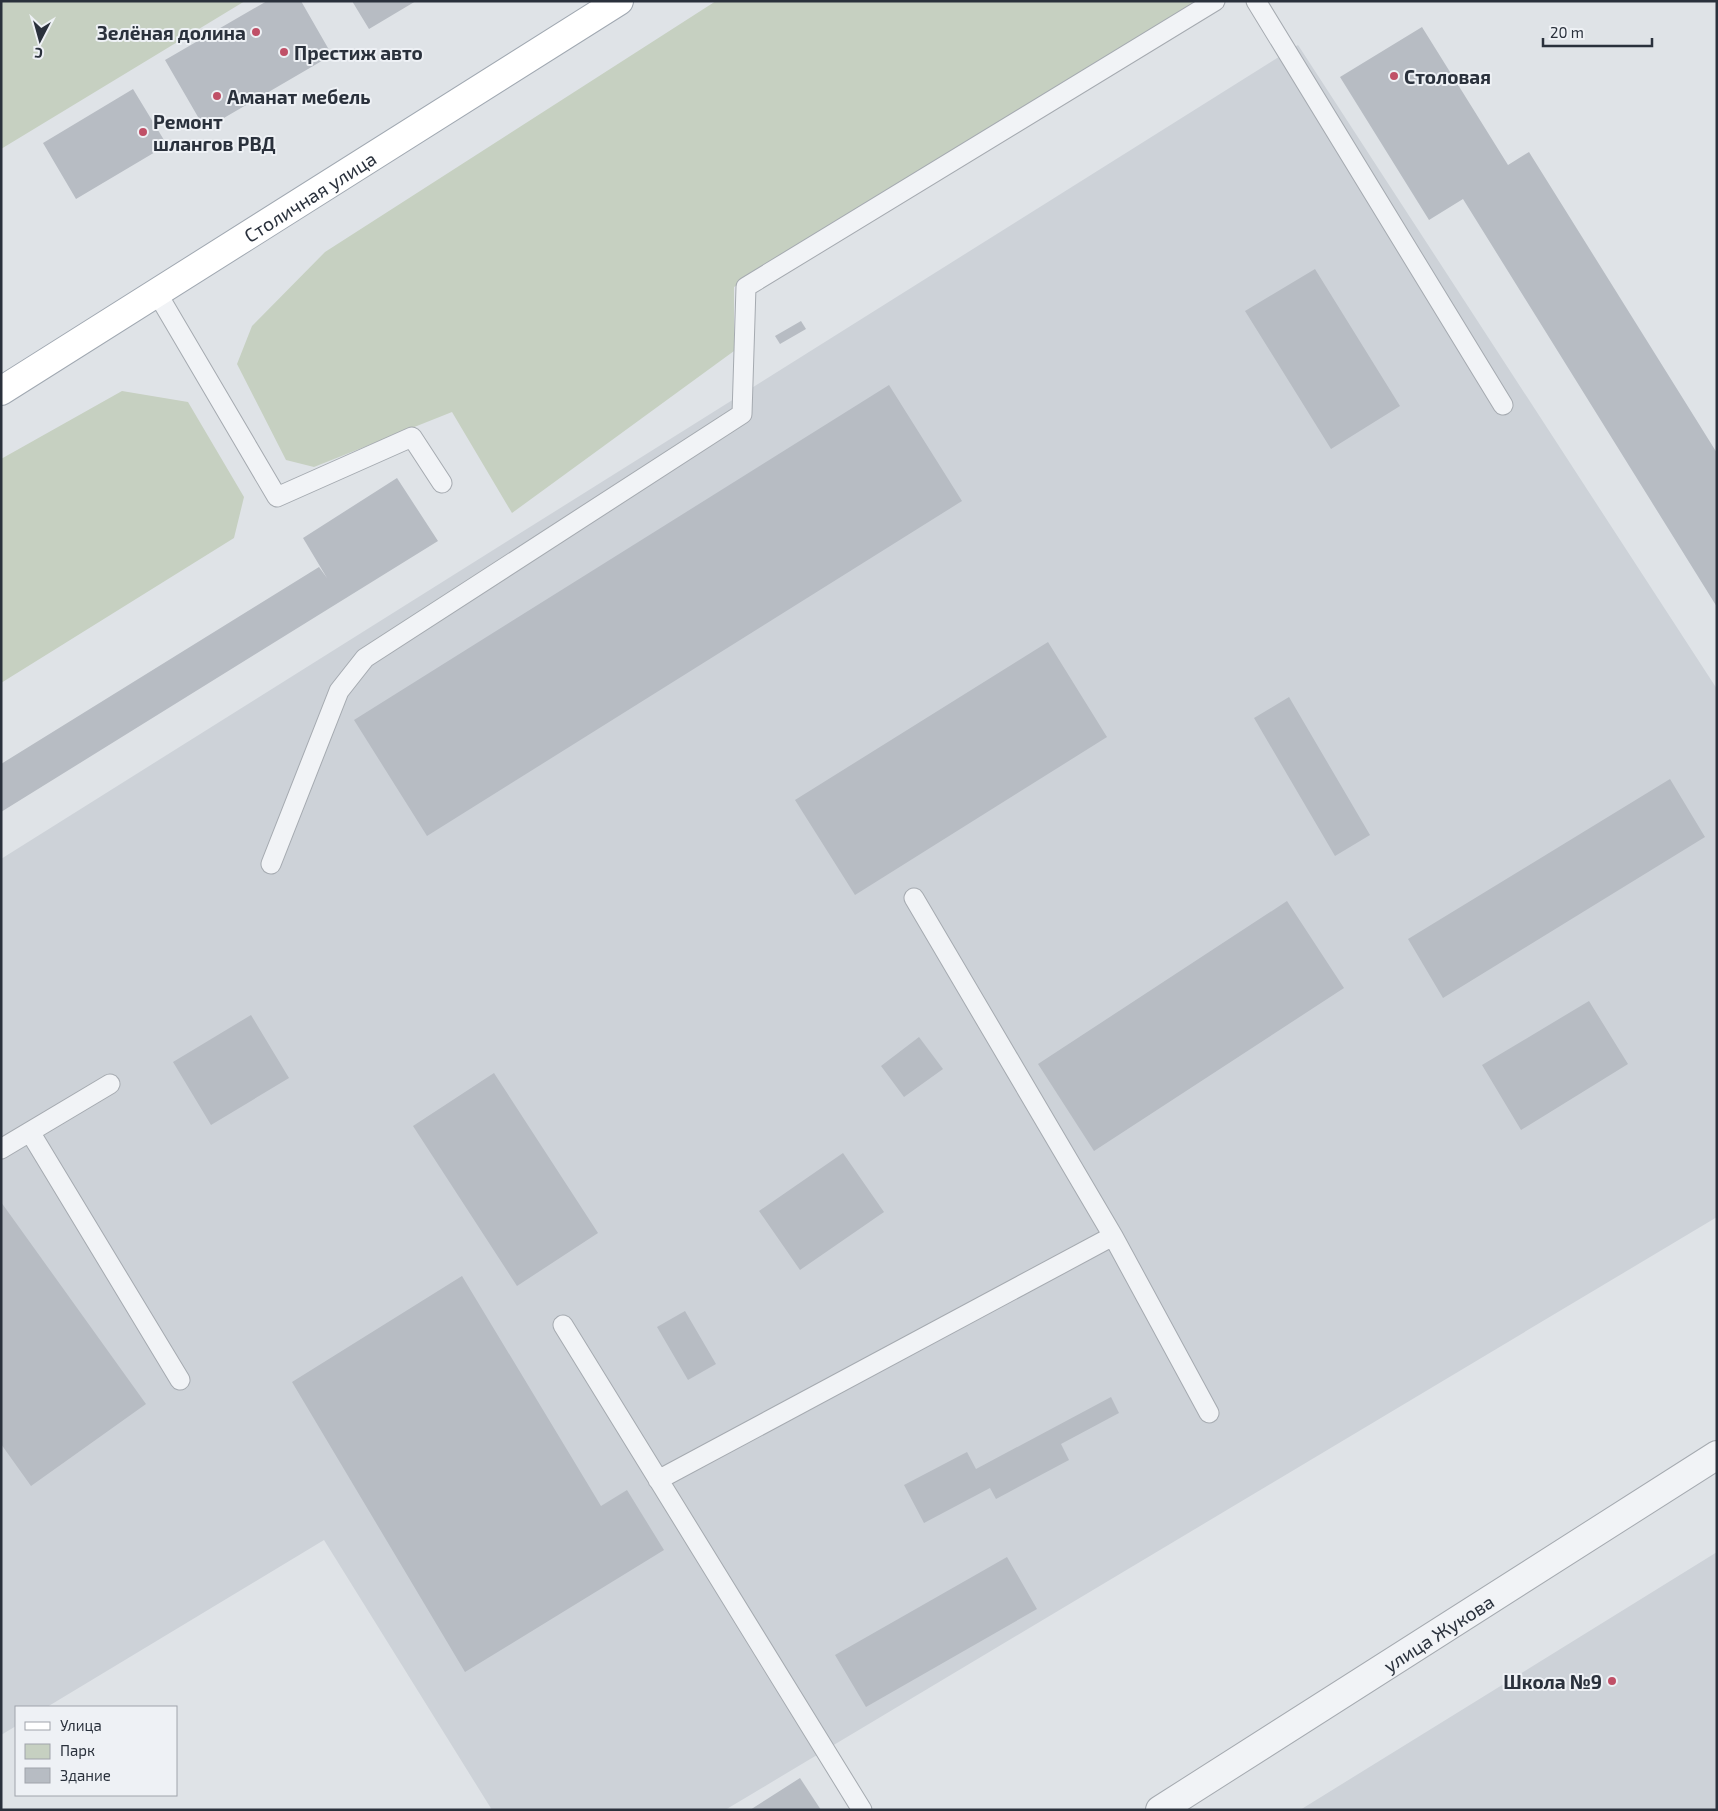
<svg xmlns="http://www.w3.org/2000/svg" width="1718" height="1811" viewBox="0 0 1718 1811" font-family="'Exo 2',sans-serif">
  <style>
    .built { fill: #cdd2d8 }
    .green { fill: #c6d0c1 }
    .building { fill: #b7bcc3 }
    .lines { fill: none; stroke-linecap: round; stroke-linejoin: round }
    .service-casing { stroke: #a5aab0; stroke-width: 21 }
    .minor-casing { stroke: #a5aab0; stroke-width: 30 }
    .primary-casing { stroke: #a0a8b1; stroke-width: 30 }
    .service { stroke: #f1f3f6; stroke-width: 19 }
    .minor { stroke: #f1f3f6; stroke-width: 28 }
    .primary { stroke: #fff; stroke-width: 28 }
    .poi-dot { fill: #c05067; stroke: #eef1f5; stroke-width: 2 }
    .labels { text-anchor: middle; dominant-baseline: central; stroke-width: 4; stroke-linejoin: round; paint-order: stroke }
    .poi-label { font-size: 19px; font-weight: bold; fill: #2a313c; stroke: #eef1f5; text-anchor: start }
    .street-label { font-size: 19px; fill: #2a313c; stroke: #eef1f5 }
  </style>
  <rect width="100%" height="100%" fill="#dfe3e7"/>
  <!-- built -->
  <path class="built" d="M1298 45 1717 689V1217L725 1810H492L324 1540 47 1707H16V1726L1 1735V859Z
    M1717 1552V1810H1300Z"/>
  <!-- green -->
  <path class="green" d="M1 1H245L1 149Z
    M716 1H1196L734 287V351L512 513 452 412 314 467 286 460 237 364 252 326 325 252Z
    M122 391 188 402 244 497 234 538 1 683V459Z"/>
  <!-- building -->
  <path class="building" d="M267 1H301L332 55 205 129 165 60Z
    M352 1H416L369 29Z
    M1422 27 1508 165 1529 152 1717 453V607L1463 199 1429 220 1340 77Z
    M133 89 167 145 76 199 43 143Z
    M1315 269 1400 406 1331 449 1245 311Z
    M801 321 806 329 780 344 775 336Z
    M889 385 962 501 427 836 354 720Z
    M397 478 438 541 1 812V764L319 567 327 578 303 538Z
    M1048 642 1107 737 855 895 795 800Z
    M1289 697 1370 835 1335 856 1254 718Z
    M1670 779 1705 837 1443 998 1408 939Z
    M1287 901 1344 988 1094 1151 1038 1064Z
    M1589 1001 1628 1064 1521 1130 1482 1065Z
    M251 1015 289 1078 211 1125 173 1062Z
    M919 1037 943 1069 904 1097 881 1066Z
    M494 1073 598 1233 517 1286 413 1126Z
    M843 1153 884 1212 800 1270 759 1211Z
    M1 1202 146 1404 31 1486 1 1444Z
    M462 1276 601 1506 627 1490 664 1550 465 1672 292 1382Z
    M685 1311 716 1364 688 1380 657 1327Z
    M1111 1397 1119 1413 1061 1444 1069 1460 996 1499 990 1488 924 1523 904 1485 967 1452 976 1469Z
    M1007 1557 1037 1609 866 1707 835 1655Z
    M800 1778 821 1810H750Z"/>
  <g class="lines">
    <!-- service casing -->
    <g class="service-casing">
      <path id="service" d="M1256 1 1503 405
        M157 293 277 497 412 437 442 483
        M271 864 339 691 365 658 742 414 746 287 1215 1
        M914 898 1113 1236 1209 1413
        M30 1132 180 1380
        M1 1149 110 1084
        M563 1325 862 1810
        M658 1480 1113 1236"/>
    </g>
    <!-- minor casing -->
    <g class="minor-casing">
      <g id="minor">
        <path id="s1" d="M1160 1810 1717 1455"/>
      </g>
    </g>
    <!-- primary casing -->
    <g class="primary-casing">
      <g id="primary">
        <path id="s2" d="M1 391 619 1"/>
      </g>
    </g>
    <!-- service -->
    <use href="#service" class="service"/>
    <!-- minor -->
    <use href="#minor" class="minor"/>
    <!-- primary -->
    <use href="#primary" class="primary"/>
  </g>
  <!-- markers -->
  <g class="poi-dot">
    <circle cx="256" cy="32" r="5"/>
    <circle cx="284" cy="52" r="5"/>
    <circle cx="1394" cy="76" r="5"/>
    <circle cx="217" cy="96" r="5"/>
    <circle cx="143" cy="132" r="5"/>
    <circle cx="1612" cy="1681" r="5"/>
  </g>
  <g class="labels">
    <!-- poi labels -->
    <g class="poi-label">
      <text x="246" y="32" text-anchor="end">Зелёная долина</text>
      <text x="294" y="52">Престиж авто</text>
      <text x="1404" y="76">Столовая</text>
      <text x="227" y="96">Аманат мебель</text>
      <text x="153" y="121">Ремонт<tspan x="153" dy="22">шлангов РВД</tspan></text>
      <text x="1602" y="1681" text-anchor="end">Школа №9</text>
    </g>
    <!-- street labels -->
    <g class="street-label">
      <text stroke="none"><textPath href="#s2" startOffset="365">Столичная улица</textPath></text>
      <text stroke="none"><textPath href="#s1" startOffset="330">улица Жукова</textPath></text>
    </g>
  </g>
  <!-- border -->
  <rect width="1718" height="1811" fill="none" stroke="#2a313c" stroke-width="5"/>
  <!-- legend -->
  <rect x="15" y="1706" width="162" height="90" fill="#eef1f5" stroke="#a0a4ab"/>
  <rect x="25" y="1722" width="25" height="8" fill="#ffffff" stroke="#a0a4ab"/>
  <text x="60" y="1731" font-size="15" fill="#2a313c">Улица</text>
  <rect x="25" y="1744" width="25" height="15" fill="#c6d0c1" stroke="#a0a4ab"/>
  <text x="60" y="1756" font-size="15" fill="#2a313c">Парк</text>
  <rect x="25" y="1768" width="25" height="15" fill="#b7bcc3" stroke="#a0a4ab"/>
  <text x="60" y="1781" font-size="15" fill="#2a313c">Здание</text>
  <!-- north arrow -->
  <g transform="translate(40 40) rotate(186)" stroke="#eef1f5" stroke-width="4" paint-order="stroke">
  <path d="M0-4L9 19L0 12L-9 19Z" fill="#2a313c"/>
  <text y="-8" font-size="14" font-weight="bold" text-anchor="middle" fill="#2a313c">С</text>
  </g>
  <!-- scale -->
  <path d="M1543 38v8h109v-8" fill="none" stroke="#2a313c" stroke-width="2.5"/>
  <text x="1550" y="38" font-size="15" fill="#2a313c" stroke="#eef1f5" stroke-width="4" paint-order="stroke">20 m</text>
</svg>
